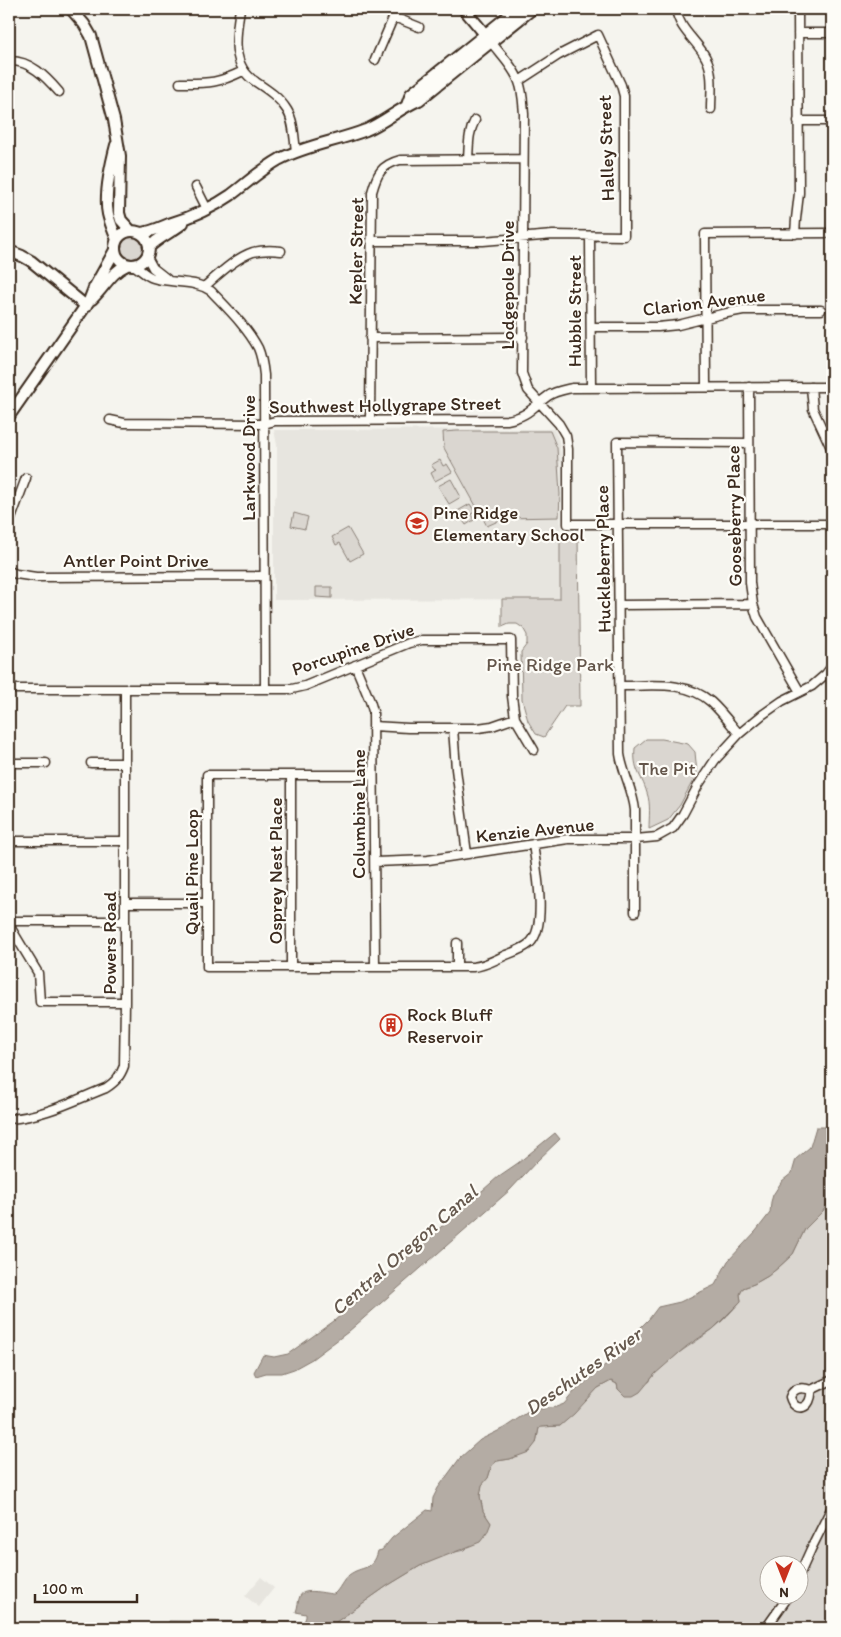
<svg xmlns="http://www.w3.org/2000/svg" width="841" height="1637" viewBox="0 0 841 1637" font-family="Itim,sans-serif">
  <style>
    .built { fill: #e7e5df }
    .green { fill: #dad6d0; stroke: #8a8077; fill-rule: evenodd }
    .water { fill: #b4aca4; stroke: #84786e }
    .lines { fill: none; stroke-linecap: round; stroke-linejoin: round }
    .street-casing { stroke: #3b2a1e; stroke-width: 11 }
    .secondary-casing { stroke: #3b2a1e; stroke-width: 14 }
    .street { stroke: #fdfcf7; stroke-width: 8 }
    .secondary { stroke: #fdfcf7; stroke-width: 10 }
    .labels { text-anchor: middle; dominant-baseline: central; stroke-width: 4.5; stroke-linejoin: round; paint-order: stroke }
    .street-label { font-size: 19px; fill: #3b2a1e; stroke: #fdfcf7 }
    .poi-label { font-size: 19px; fill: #3b2a1e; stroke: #fdfcf7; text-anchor: start }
    .park-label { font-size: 19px; fill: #63554a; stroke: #fdfcf7 }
    .water-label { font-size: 20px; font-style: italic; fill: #65584d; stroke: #fdfcf7 }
  </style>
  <rect width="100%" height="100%" fill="#f5f4ee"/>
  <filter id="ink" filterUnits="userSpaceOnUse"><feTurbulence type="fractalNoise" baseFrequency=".02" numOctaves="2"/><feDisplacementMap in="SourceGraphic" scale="10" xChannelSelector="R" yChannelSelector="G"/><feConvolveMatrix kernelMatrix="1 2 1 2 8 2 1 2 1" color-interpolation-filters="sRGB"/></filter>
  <g filter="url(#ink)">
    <!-- built -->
    <path class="built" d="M554 429 558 437 561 454 560 599 274 600V500L277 495V445L274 430Z
      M261 1577 274 1588 259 1607 245 1596Z"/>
    <!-- green -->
    <path class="green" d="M121 248a11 11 0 1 1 22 0a11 11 0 1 1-22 0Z
      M457 431H550L557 448 560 494 559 517 505 518 487 526 444 448 443 432Z
      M440 460 443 466 447 464 452 472 435 481 431 473 436 470H435L431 465Z
      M451 479 461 497 449 504 438 486Z
      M470 504 475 512 471 514 474 520 466 525 462 519 458 521 454 513Z
      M294 513 308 517 305 529 291 526Z
      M348 528 363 554 350 561 340 543 336 545 332 537Z
      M560 534H578L580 706H565L544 737 536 734 528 721 522 699 521 652 527 644V635L523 628 517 624H509L502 627V599H560Z
      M316 587H332V598L316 597Z
      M646 739H662L688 744 695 752 697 773 680 805 668 820 649 829C649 817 651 804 647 793 641 773 633 771 635 748Z
      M832 1196V1628H334L336 1622 387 1586 420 1566 447 1554 464 1550 491 1523 483 1511 480 1496 482 1484 488 1478 492 1465 497 1461 510 1459 519 1455 536 1443 539 1428 541 1427 560 1426 598 1388 611 1381 617 1384 618 1389 649 1382C664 1358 692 1346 713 1329 723 1321 732 1311 741 1301L740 1294 743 1288 754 1284 768 1276 779 1267 793 1254 805 1229 823 1211ZM768 1564H798V1594H768Z
      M169 1621 311 1622 305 1628H169Z"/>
    <!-- water -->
    <path class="water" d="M832 1115V1196L823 1211 805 1229 793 1254 779 1267 768 1276 754 1284 743 1288 740 1294 741 1301 713 1329 687 1346 655 1374 640 1392 633 1396H625L618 1389 617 1384 611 1381 598 1388 574 1414 560 1426 541 1427 539 1428 536 1443 529 1452 510 1459 497 1461 492 1465 488 1478 482 1485 480 1496 483 1511 491 1523 487 1533 480 1542 420 1566 387 1586 336 1622 334 1628H293L298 1623 301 1625 304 1622 306 1617V1614L296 1612C298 1607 298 1600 300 1596 304 1587 326 1594 334 1594 340 1589 342 1581 349 1575 362 1565 373 1572 378 1551L382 1550 392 1538 427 1510 432 1511 433 1498 438 1488 460 1458 480 1440 504 1428 531 1410 556 1407 564 1404 574 1392 613 1358 629 1339 649 1319 658 1307 680 1302 715 1285 728 1261 756 1231 770 1213 771 1202 773 1195 782 1181 792 1173 796 1159 810 1147 816 1127H825L830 1121Z
      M555 1133 560 1139 537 1161 510 1190 348 1332 312 1359 294 1369 282 1373H266L256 1376 254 1372 263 1355 274 1357 288 1354 334 1321 499 1176 518 1163Z"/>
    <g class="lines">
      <!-- street casing -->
      <g class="street-casing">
        <path id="street" d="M240 9C236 34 230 66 256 82 268 90 279 97 287 110 294 121 294 137 296 151
          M676 9C679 30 697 40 706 58 714 73 711 93 711 109
          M394 17 419 27
          M798 33H832
          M491 42C500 54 514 67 519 82 523 92 523 104 524 114L522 373 528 390 559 424 566 436 568 449V524H832
          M375 60 397 9
          M9 61C30 60 46 77 59 92
          M180 83C207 83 217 84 243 71
          M798 121H832
          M468 159C469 145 468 133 475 120
          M196 187 207 209
          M795 234 796 219 799 193 798 9
          M590 236 591 387
          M371 241H483L553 235 624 236V96L621 85 598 35 559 55 519 81
          M147 257 153 268 167 279
          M133 265C140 269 146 276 153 278 173 284 193 279 211 291 227 308 247 327 258 348 262 357 263 366 264 375L265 688
          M204 287C218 275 235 258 253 252 262 250 272 250 281 251
          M591 327H658L678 325 722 314 743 310H821
          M370 338 523 337
          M706 387 705 234 832 233
          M749 387 750 583 753 604 757 617 800 692
          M811 387 813 409 832 450
          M110 420 124 423 264 424 275 421 507 420C529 416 531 408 548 396 555 391 563 390 572 388L832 387
          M370 421 372 192C377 174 381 165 400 160L523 159
          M9 524 26 478
          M9 571 16 574 36 577 264 576
          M619 605 753 604
          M355 665 370 701 373 711 375 967
          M620 686C651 686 686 680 711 702 721 711 730 723 739 734
          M9 689H292L305 686 409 643 422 640H511L512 696 515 718 534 750
          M373 726 408 728H478L492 726 515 718
          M453 728 456 769 467 854
          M9 763H46
          M91 763H125
          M291 775V967
          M373 775H207V967H473C485 966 495 960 506 955 514 952 523 949 530 943 548 926 536 867 533 844
          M9 841H125
          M375 862 428 860 568 839H636L657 837 673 828 683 814 699 784 715 760 739 734 762 715 782 701 812 686 826 674 832 666
          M125 903H207
          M635 912V810C633 790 623 774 620 754L617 442 749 443
          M9 921H125
          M9 925 38 973 40 1002H125
          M457 967V943
          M9 1119C43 1117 75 1100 106 1088 115 1082 120 1077 124 1066L125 1002V689
          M811 1390C813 1408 795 1415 790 1397 794 1387 802 1387 811 1390L832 1380
          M798 1578 811 1549 832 1507
          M766 1628 790 1594"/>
      </g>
      <!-- secondary casing -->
      <g class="secondary-casing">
        <path id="secondary" d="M71 9 84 24 91 36 114 120 120 156 119 213 121 220 131 231
          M464 9 489 39
          M407 105 411 94 517 9
          M116 145C111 164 104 195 108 214 110 223 114 232 117 240
          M115 248a17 17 0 1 1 34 0a17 17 0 1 1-34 0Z
          M141 233C151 232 159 228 169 224 192 217 211 209 231 195 247 183 262 169 280 159 307 145 338 141 366 130 385 122 400 108 419 100L532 9
          M149 247C159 237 172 232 183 223
          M9 251 22 256 31 261 86 306
          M92 299C104 288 111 272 127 265
          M9 416 89 301 94 288 115 250"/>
      </g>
      <!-- street -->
      <use href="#street" class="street"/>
      <!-- secondary -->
      <use href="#secondary" class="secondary"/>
    </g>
  </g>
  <!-- icons -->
  <defs>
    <g id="school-ring" transform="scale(1.125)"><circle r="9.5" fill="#fdfcf7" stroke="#c8321e" stroke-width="1.5"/><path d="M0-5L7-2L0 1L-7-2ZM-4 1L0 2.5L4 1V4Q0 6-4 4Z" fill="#c8321e"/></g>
    <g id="building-ring" transform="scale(1.125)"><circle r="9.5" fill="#fdfcf7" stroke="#c8321e" stroke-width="1.5"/><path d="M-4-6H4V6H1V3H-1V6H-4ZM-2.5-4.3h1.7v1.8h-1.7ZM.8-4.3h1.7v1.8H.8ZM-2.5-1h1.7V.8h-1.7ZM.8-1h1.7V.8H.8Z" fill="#c8321e"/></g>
  </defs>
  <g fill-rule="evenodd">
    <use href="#school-ring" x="417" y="523"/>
    <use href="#building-ring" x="391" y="1025"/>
  </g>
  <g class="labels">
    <!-- street labels -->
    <g class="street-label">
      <text transform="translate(606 148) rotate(-92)">Halley Street</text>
      <text transform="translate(356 251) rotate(-89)">Kepler Street</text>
      <text transform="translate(507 285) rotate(-90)">Lodgepole Drive</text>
      <text transform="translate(704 302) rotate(-7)">Clarion Avenue</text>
      <text transform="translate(574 311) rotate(-90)">Hubble Street</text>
      <text transform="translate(385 405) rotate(-1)">Southwest Hollygrape Street</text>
      <text transform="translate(248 458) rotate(-90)">Larkwood Drive</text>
      <text transform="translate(734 516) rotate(-91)">Gooseberry Place</text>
      <text transform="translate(603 559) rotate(-91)">Huckleberry Place</text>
      <text x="136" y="560">Antler Point Drive</text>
      <text transform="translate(353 649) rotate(-19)">Porcupine Drive</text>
      <text transform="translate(358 814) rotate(-90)">Columbine Lane</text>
      <text transform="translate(535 830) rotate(-6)">Kenzie Avenue</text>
      <text transform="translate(275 871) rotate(-90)">Osprey Nest Place</text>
      <text transform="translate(191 872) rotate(-90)">Quail Pine Loop</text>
      <text transform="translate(109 943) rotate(-90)">Powers Road</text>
    </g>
    <!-- poi labels -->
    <g class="poi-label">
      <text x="433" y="512">Pine Ridge<tspan x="433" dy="22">Elementary School</tspan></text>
      <text x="407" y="1014">Rock Bluff<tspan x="407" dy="22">Reservoir</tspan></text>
    </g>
    <!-- park labels -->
    <g class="park-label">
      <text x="550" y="664">Pine Ridge Park</text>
      <text x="667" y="768">The Pit</text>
    </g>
    <!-- water labels -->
    <g class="water-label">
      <text transform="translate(404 1250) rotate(-41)">Central Oregon Canal</text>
      <text transform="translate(583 1371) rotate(-35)">Deschutes River</text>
    </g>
  </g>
  <!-- margin -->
  <rect width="841" height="1637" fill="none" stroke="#fdfcf7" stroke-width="30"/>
  <rect x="15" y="15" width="811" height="1607" fill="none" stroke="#3b2a1e" stroke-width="2" filter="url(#ink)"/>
  <!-- north arrow -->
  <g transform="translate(784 1580) rotate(180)"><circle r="24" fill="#fdfcf7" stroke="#afa8a0"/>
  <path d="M0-4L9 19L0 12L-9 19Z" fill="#c8321e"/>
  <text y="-8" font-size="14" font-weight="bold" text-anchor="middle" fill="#3b2a1e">N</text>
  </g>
  <!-- scale -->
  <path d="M35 1594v8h102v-8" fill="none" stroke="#3b2a1e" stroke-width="2.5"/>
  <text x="42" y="1594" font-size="15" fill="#3b2a1e" stroke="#fdfcf7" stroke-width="4" paint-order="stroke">100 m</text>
</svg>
